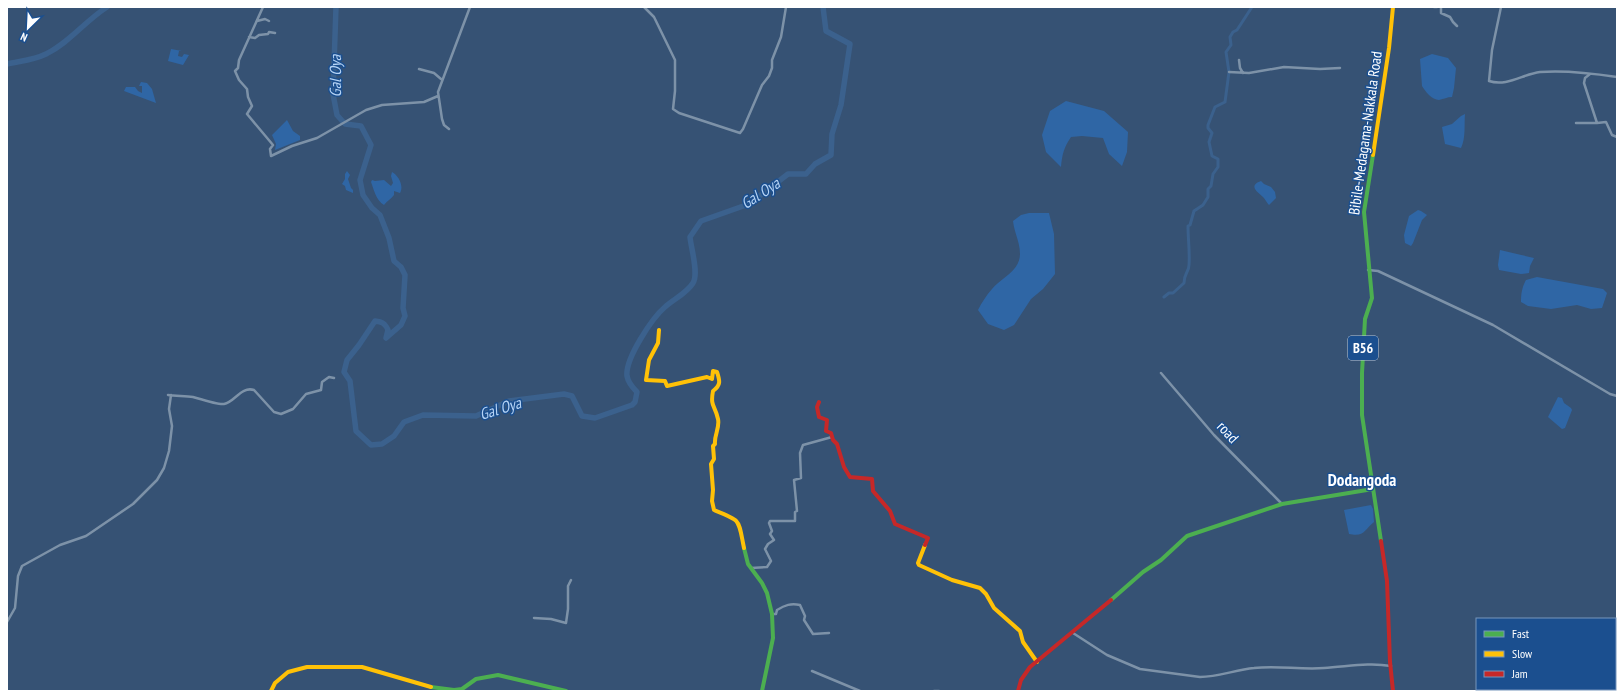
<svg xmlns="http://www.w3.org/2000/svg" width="1624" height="698" viewBox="0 0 1624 698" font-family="'PT Sans Narrow',sans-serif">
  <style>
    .green { fill: #2f66a5 }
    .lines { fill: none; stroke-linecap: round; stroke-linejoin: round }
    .canal { stroke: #3b618d; stroke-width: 3 }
    .river { stroke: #3b618d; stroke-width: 5.5 }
    .street { stroke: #7d92a8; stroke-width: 2.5 }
    .fast { stroke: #4caf50; stroke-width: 4 }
    .slow { stroke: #ffc107; stroke-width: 4 }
    .jam { stroke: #c62828; stroke-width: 4 }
    .labels { text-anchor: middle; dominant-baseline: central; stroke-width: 3; stroke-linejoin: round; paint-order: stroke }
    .shield { fill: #1b4f8f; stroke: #bbcadd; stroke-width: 1 }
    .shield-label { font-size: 14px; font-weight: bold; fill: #fff }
    .street-label { font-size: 15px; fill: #fff; stroke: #1b4f8f }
    .water-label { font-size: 16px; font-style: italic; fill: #b5d3f5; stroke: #1b4f8f }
    .quarter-label { font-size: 17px; font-weight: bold; fill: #fff; stroke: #1b4f8f }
  </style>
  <rect width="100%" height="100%" fill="#365274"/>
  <!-- green -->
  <path class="green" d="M171 49 182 51H179L178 56 182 57 184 54 189 55 183 65 168 61Z
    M1432 54 1448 58 1456 68 1454 88 1452 97C1447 97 1444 99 1439 100 1432 100 1425 91 1422 86L1420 59Z
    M141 82 147 83 152 89 156 103 124 91 126 87H135L138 91 142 93V86H139Z
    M1066 101 1104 111 1128 132 1127 152 1122 166 1109 154 1103 138 1082 136 1071 137C1064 147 1062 155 1061 167L1046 152 1042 135 1050 111Z
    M1465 114C1464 125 1466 138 1461 148L1445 144 1442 127 1452 124 1461 116Z
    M287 120 293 131 300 136V140L275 150 276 144 272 135Z
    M347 171 350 175 348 179 351 188 353 190V193L346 190 345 186 342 184 345 179V174Z
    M392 172C399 176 404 186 400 193L394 191V195C391 199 387 201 384 205 376 200 374 190 371 182L372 180 375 181 384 180 391 186 393 183 391 176Z
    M1261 181 1264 184 1271 187 1275 192 1276 198 1269 205C1267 203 1265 199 1263 197 1259 193 1247 186 1261 181Z
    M1418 210 1421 211 1427 215 1422 220 1413 243 1411 246 1405 243 1404 235 1409 216Z
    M1029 213H1049L1054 234 1055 274 1043 289 1031 299 1014 325 1004 330 988 324 978 310C982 302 986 296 992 289 1001 278 1020 271 1020 254 1020 242 1014 232 1013 221L1021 215Z
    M1500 250 1534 258 1530 266 1529 273 1521 274 1499 270 1498 265Z
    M1537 277 1603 289 1607 293 1602 308 1591 309 1577 305 1551 309 1528 306 1521 302C1521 294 1522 287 1526 280Z
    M1558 397 1562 398 1564 403 1571 408 1572 410 1565 428 1562 429 1548 417Z
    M1371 505 1373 509 1374 522C1364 530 1365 537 1349 534L1344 510Z"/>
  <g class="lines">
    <!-- canal -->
    <path class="canal" d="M1164 297 1169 293H1173L1184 283C1184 273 1189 272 1189 265 1190 253 1188 239 1188 226L1190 225 1194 211 1203 205 1208 197V189L1211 186 1213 174 1218 167V159L1212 156 1209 142 1212 133 1208 128V125L1215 107 1225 102 1229 72 1226 52 1231 45 1230 37 1233 32 1237 30 1252 7"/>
    <!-- river -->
    <path class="river" d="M336 7 333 94 337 115 345 124 361 126 371 145 360 180 363 195 372 208 380 215 389 238 394 261 401 267 405 275 403 308 405 316 401 325 386 338 388 330C385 323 382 322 375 321L359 345 347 360 344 372 350 381 356 431 371 445 382 444 394 436 404 422 423 415 476 416 509 401 564 394 572 396 582 416 595 418 632 405 635 402 637 392C633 388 628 382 627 376 625 359 652 318 665 307 674 299 687 293 693 283 699 274 691 248 690 237L701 221 749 204 788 174H806L815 164 831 155 832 134 841 105 850 44 826 31 823 7
      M7 64C20 61 34 60 46 54 69 43 85 21 107 7"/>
    <!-- street -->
    <path class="street" d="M263 7 239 60 238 68 235 71 239 80 247 89 248 97 252 106 247 114 273 145 270 149 271 156 292 146 317 138 366 110 382 105 424 102 438 96
      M644 7 654 17 675 60V91L673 109 679 113 740 133 743 129 762 85 769 76 772 68V60L781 37 786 7
      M1434 7H1437
      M1441 7V13L1450 17 1453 22 1457 26
      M1501 7 1492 50 1489 81C1507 87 1523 74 1540 72 1566 70 1591 73 1617 77
      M257 21 265 19 269 21
      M249 37 255 38 259 35 268 34 269 32 275 33
      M1239 60 1240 68 1243 73
      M419 69 434 73 441 79
      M1229 72 1249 73 1284 67 1320 69 1340 68
      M1590 74 1585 78 1584 83 1597 123 1606 122 1612 135 1617 137
      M1576 123H1597
      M449 129 444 125 442 119 438 92 470 7
      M1368 270 1378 271 1493 325 1610 394 1617 396
      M1161 373 1214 435 1282 504
      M168 395C176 396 185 396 193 397 200 399 218 405 224 404 235 402 241 386 254 390L274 412 281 414 293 409 306 394 321 390 322 382 329 377 334 378
      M751 568 767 567 771 561 765 549 768 544 774 540 770 534 772 531 769 523 770 521H795V512L797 511 794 480 801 478 800 453 803 445 832 437
      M772 614H776L777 610C785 605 791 603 800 605L805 616 804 620 813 634 829 633
      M534 618 551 619 566 623 568 609V586L571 580
      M7 622 15 608 18 576 22 566 60 545 86 536 133 504 157 480 164 468 169 451 172 426 169 409 171 395
      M1073 633 1107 655 1140 669 1200 677C1218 677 1235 670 1254 668 1277 665 1300 670 1324 668 1346 667 1368 662 1391 666
      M812 671 860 691
      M934 691H939
      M1550 691 1557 689"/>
    <!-- fast -->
    <path class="fast" d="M1373 155 1364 212 1372 298 1365 319 1362 373V415L1381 541
      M744 548 748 564 762 583 767 593 772 614 773 638 762 691
      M1111 600 1143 572 1161 560 1187 536 1282 504 1373 489
      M431 687 454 690 462 689 476 679 498 675 566 691"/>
    <!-- slow -->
    <path class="slow" d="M1373 155 1389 48 1393 7
      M659 330 658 343 649 360 646 380 665 381 667 386 707 377 712 379 713 371 717 372C720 381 721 385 713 391 710 407 715 405 718 419 720 428 714 435 715 444L713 446 714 459 711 464 713 490 712 501 714 510C742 521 738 519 744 548
      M925 545 918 563 919 565 952 580 980 588 986 594 994 608 1020 631 1023 642 1037 662
      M271 691 275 683 288 672 307 667H362L431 687"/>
    <!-- jam -->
    <path class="jam" d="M819 402 817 407 819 417 827 420 826 431 831 433 833 440 837 444 844 467 850 477 872 479 873 491 890 511 895 524 928 538 925 545
      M1381 541 1387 581 1390 662 1393 691
      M1018 691 1021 680 1030 667 1111 600"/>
  </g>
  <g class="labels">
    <!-- shield labels -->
    <rect class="shield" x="1348" y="336" width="30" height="24" rx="3"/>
    <g class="shield-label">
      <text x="1363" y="348">B56</text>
    </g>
    <!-- street labels -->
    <g class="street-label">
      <text transform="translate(1365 133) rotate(-82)">Bibile-Medagama-Nakkala Road</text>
      <text transform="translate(1228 432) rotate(47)">road</text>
    </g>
    <!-- water labels -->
    <g class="water-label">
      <text transform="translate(335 76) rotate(-90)">Gal Oya</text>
      <text transform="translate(760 193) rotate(-33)">Gal Oya</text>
      <text transform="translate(500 408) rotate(-17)">Gal Oya</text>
    </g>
    <!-- quarter labels -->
    <g class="quarter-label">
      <text x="1362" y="480">Dodangoda</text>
    </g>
  </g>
  <!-- border -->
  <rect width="1624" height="698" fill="none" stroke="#ffffff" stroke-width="16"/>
  <!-- legend -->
  <rect x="1476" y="618" width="140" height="72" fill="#1b4f8f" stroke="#7695bc"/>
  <rect x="1484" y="631" width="20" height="6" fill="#4caf50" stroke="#7695bc"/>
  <text x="1512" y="638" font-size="12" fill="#ffffff">Fast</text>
  <rect x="1484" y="651" width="20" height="6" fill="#ffc107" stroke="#7695bc"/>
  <text x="1512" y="658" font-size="12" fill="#ffffff">Slow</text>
  <rect x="1484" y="671" width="20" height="6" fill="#c62828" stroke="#7695bc"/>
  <text x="1512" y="678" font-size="12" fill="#ffffff">Jam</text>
  <!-- north arrow -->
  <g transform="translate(28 28) rotate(204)" stroke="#1b4f8f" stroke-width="3" paint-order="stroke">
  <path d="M0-3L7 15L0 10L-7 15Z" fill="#ffffff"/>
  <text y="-6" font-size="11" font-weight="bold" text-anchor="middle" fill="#ffffff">N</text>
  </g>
</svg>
